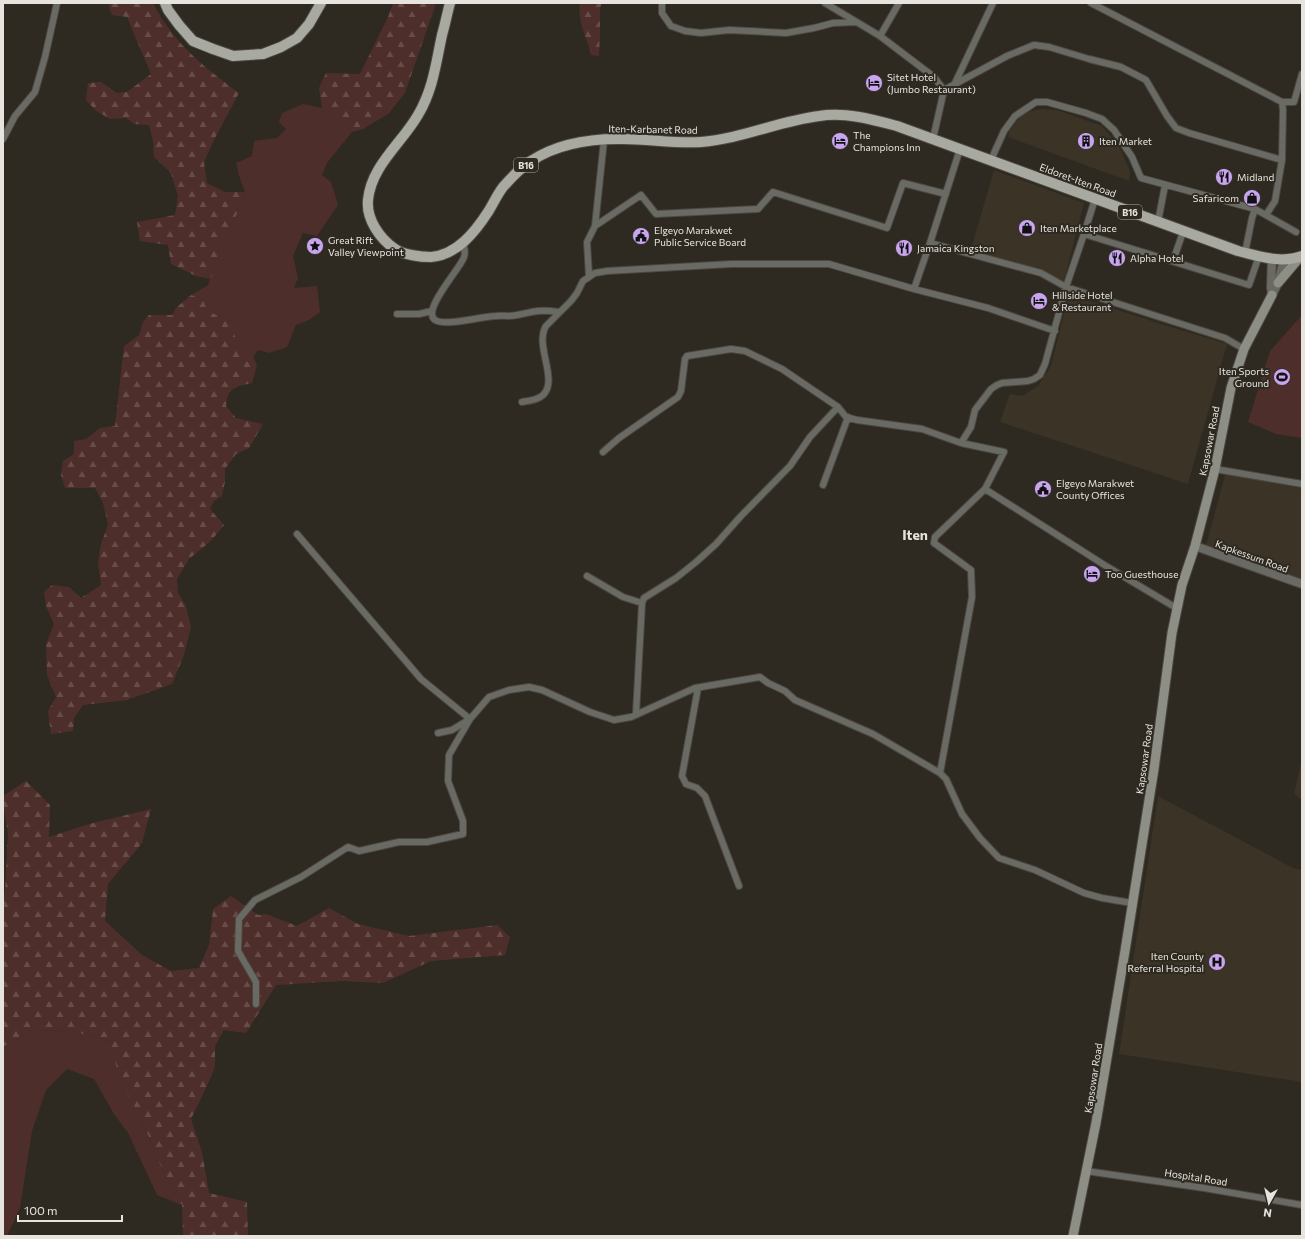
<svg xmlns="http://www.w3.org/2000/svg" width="1305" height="1239" viewBox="0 0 1305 1239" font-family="Commissioner,sans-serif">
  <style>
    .built { fill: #3b3325 }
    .green { fill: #4e2e2a }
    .forest { fill: url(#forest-firs) }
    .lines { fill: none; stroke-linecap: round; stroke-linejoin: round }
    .minor-casing { stroke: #4c483f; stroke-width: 8 }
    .tertiary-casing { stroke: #4c483f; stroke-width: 10 }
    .secondary-casing { stroke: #4c483f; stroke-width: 11 }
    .primary-casing { stroke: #4c483f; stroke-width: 12 }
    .minor { stroke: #6a6a65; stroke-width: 6 }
    .tertiary { stroke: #6a6a65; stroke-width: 8 }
    .secondary { stroke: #8d8e86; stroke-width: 9 }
    .primary { stroke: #a8a9a0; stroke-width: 10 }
    .labels { text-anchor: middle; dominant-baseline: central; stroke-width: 4; stroke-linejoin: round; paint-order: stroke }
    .shield { fill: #2e2a21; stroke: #b0aca6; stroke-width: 1 }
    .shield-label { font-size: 9px; font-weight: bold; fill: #e7e4df }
    .poi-label { font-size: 10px; fill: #e7e4df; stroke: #2e2a21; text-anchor: start }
    .street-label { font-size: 10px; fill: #e7e4df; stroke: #2e2a21 }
    .district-label { font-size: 14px; font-weight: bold; fill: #e7e4df; stroke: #2e2a21 }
  </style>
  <defs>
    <pattern id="forest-firs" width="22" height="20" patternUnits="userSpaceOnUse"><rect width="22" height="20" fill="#4e2e2a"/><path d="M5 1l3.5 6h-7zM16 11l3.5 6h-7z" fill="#684c48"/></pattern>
  </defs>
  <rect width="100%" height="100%" fill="#2e2a21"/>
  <!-- built -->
  <path class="built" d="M1042 109 1057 110 1102 126 1119 146 1130 171 1129 181 1008 137 1009 132 1014 125 1022 114 1032 111Z
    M994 170 1084 203 1064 281 1025 267 970 252Z
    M1069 294 1161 324 1227 344 1188 484 1000 422 1010 394 1022 396 1038 386 1051 366Z
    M1226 472 1302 489V581L1206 545Z
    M1302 759V800L1294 794Z
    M1158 796 1293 868 1302 870V1082L1119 1054Z"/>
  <!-- green -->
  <path class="green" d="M303 104 322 108 352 132 327 163 322 175 331 182 338 205 317 236 303 233 293 256 298 278 294 288 317 286 320 312 309 320 296 325 287 347 269 353 258 350 253 357 257 365 236 351 231 321 206 311 203 299 191 295 208 285 220 245 237 214 245 192 240 179 236 163 252 156 254 141 277 138 286 129 279 122 282 113Z
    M1302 315V438L1276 434 1248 422 1270 351Z
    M31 1030 72 1031 109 1041 160 1164 182 1205 157 1195 128 1133 114 1114 94 1079 67 1069 46 1090 32 1131 20 1208 7 1236H3V1047Z"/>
  <!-- forest -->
  <path class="forest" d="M108 3H153C173 43 204 67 239 93L213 142 204 162 207 183 225 192H245L237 214 220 245 211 279 196 276 171 264 168 245 140 241 137 222 175 215 178 196 171 173 154 157 153 141 149 125 134 124 126 118 110 119 95 110 86 100 88 83 101 82 117 93 127 92 151 74 127 17 112 15Z
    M393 3H436L405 93 388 114 363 129 352 132 322 108 319 88 326 73 360 74 388 17Z
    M580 3H602L600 8V33L599 56 591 55C587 36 577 23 580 3Z
    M191 295 203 299 207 311 231 321 239 353 253 357 257 365 252 383C235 387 228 387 226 406L236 418 263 424 249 448 236 454 225 469V482L222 496 214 501 210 509 224 525 211 541 189 559 177 579 178 593 186 606 191 627 184 655 172 684 127 700 83 705 74 718 73 731 51 734 48 711 56 697 47 675 46 644 54 624 46 606 44 592 52 585 69 587 81 598 101 585 98 562 101 544 108 525 103 503 95 488H65L61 475 63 461 74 454V441L86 439 100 428 115 426 124 346 139 335 143 322 149 315H172L176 308Z
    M26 781 50 805 49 837 89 824 151 809 142 843 108 884 105 921 142 955 171 971 199 968 209 945 213 909 231 896 258 915 266 914 297 926 329 908 358 924 409 936 497 925 510 937 505 955 431 961 383 983 343 981 276 985 246 1033 224 1030 215 1046V1067L206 1088 191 1119 202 1152 209 1193 247 1202 248 1236H183L182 1205 160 1164 141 1118 121 1082 109 1041 72 1031 31 1030 3 1047V899L5 890 8 833 3 804V796Z"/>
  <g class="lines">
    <!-- minor casing -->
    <g class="minor-casing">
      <path id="minor" d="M662 3V13L671 26 685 31 701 33 729 30 786 33 814 28 833 23 856 22
        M825 3 880 36
        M899 3 880 36 934 77 944 90 933 139
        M1091 3 1282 102 1283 110 1282 160 1275 201 1266 215
        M955 83 993 3
        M944 90 1007 56 1034 45 1049 47 1089 59 1121 67 1146 80 1167 116 1176 128 1189 133 1282 160
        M1282 102H1294L1302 74
        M3 139 15 116 35 92 45 57 57 3
        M960 149 930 243 1041 273 1066 287 1225 338 1244 349
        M991 160 1004 131 1015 116 1036 102H1047L1086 113 1102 119 1114 130 1132 157 1141 178 1255 209 1296 232
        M1158 222 1165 185
        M595 226 641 195 656 214 758 209 773 192 887 228 903 183 946 194
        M1084 234 1249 285 1259 256
        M463 242C464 247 466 252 464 257 461 268 421 310 435 320 446 327 482 316 496 316 503 315 510 317 517 315 524 314 530 312 538 311 545 310 552 311 559 312
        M1245 253 1252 218 1255 209
        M1173 261 1183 232
        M589 276 587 242 595 226 604 140
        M914 289 930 243
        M397 314H419L432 311
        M522 402C529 401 538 400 543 395 559 380 534 345 546 326L571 301 577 293 583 281 595 273 607 271 731 264H829L914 289 988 308 1055 331
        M961 443 1004 452 985 489
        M603 452 619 438 678 397 681 391 685 359 687 356 731 349 745 351 782 369 838 407 846 417 857 420 922 429 961 443 971 427 975 410 991 389 997 385 1002 383 1028 381 1034 379 1040 375 1045 364 1066 287 1084 234 1095 199
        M1215 469 1302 484
        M823 485 848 417
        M587 576 623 597 642 603 644 598 676 578 696 562 716 544 741 516 790 466 810 437 838 407
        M698 688 682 776 686 784 697 788 705 796 739 886
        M636 714 642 603
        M438 733 452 730 470 719 489 697 509 690 529 687 542 690 590 712 614 720 631 717 695 688 760 677 768 683 785 691 795 700 873 734 940 773 946 779 962 814 980 838 999 858 1035 870 1084 893 1102 898 1132 903
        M940 773 972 597 971 570 934 543 935 537 985 489 1106 566 1178 609
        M256 1004V982L238 951 239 919 255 900 301 877 348 847 359 851 399 842H427L463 834V821L448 781 449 755 470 719 421 679 297 534
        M1086 1171 1204 1188 1302 1205"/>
    </g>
    <!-- tertiary casing -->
    <g class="tertiary-casing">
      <path id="tertiary" d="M1272 259 1271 287 1272 295
        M1272 295 1278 283 1284 260
        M1195 546 1302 584"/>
    </g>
    <!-- secondary casing -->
    <g class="secondary-casing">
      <path id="secondary" d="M1278 283 1300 257
        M1073 1236 1096 1123 1125 951 1154 769 1172 633 1182 585 1195 546 1215 469 1231 388 1244 349 1272 295"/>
    </g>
    <!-- primary casing -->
    <g class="primary-casing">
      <path id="primary" d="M165 3 168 10 179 25 193 41 213 49 233 56 263 54 281 47 297 38 309 24 321 3
        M450 3C447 14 445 25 442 35 436 63 433 90 418 115 402 143 371 166 368 200 366 219 380 239 395 249 404 255 421 257 431 257 457 255 475 232 488 212 493 204 497 195 503 187 510 179 522 167 531 161 557 144 587 139 618 139 646 138 673 144 701 142 741 139 779 121 819 116 846 112 871 119 897 126L1238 251C1259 256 1281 264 1302 256"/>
    </g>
    <!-- minor -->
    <use href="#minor" class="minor"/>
    <!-- tertiary -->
    <use href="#tertiary" class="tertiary"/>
    <!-- secondary -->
    <use href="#secondary" class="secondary"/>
    <!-- primary -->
    <use href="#primary" class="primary"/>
  </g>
  <!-- icons -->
  <defs>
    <g id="hotel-disc" transform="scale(0.9)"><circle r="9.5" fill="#c8a5ee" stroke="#2e2a21"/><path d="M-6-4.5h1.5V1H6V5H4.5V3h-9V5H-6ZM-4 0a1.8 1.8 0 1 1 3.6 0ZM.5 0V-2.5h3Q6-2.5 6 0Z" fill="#111"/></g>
    <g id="building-disc" transform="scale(0.9)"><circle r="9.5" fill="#c8a5ee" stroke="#2e2a21"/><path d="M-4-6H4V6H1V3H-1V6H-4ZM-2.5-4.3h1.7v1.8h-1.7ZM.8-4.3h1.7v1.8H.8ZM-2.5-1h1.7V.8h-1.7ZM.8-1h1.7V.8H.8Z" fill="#111"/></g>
    <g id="restaurant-disc" transform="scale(0.9)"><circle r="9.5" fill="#c8a5ee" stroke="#2e2a21"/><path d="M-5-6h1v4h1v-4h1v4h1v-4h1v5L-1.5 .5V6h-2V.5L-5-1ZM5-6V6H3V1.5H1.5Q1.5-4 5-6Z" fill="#111"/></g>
    <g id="shop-disc" transform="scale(0.9)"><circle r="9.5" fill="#c8a5ee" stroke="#2e2a21"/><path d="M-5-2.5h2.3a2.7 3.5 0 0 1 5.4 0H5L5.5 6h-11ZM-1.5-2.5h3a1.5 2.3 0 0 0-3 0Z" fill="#111"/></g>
    <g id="civic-disc" transform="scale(0.9)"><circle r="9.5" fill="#c8a5ee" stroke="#2e2a21"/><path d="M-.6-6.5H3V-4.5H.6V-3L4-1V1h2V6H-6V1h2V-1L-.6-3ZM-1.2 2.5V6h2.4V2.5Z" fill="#111"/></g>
    <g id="sight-disc" transform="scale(0.9)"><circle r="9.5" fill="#c8a5ee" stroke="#2e2a21"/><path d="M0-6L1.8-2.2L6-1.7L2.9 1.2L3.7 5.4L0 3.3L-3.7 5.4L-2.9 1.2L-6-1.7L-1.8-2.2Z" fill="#111"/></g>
    <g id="stadium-disc" transform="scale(0.9)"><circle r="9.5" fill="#c8a5ee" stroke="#2e2a21"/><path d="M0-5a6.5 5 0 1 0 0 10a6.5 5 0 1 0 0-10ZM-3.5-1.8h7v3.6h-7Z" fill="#111"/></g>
    <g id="hospital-disc" transform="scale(0.9)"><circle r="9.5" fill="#c8a5ee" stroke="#2e2a21"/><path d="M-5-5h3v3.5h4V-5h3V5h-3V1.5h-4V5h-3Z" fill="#111"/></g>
  </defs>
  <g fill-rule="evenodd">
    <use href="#hotel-disc" x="874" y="83"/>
    <use href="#hotel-disc" x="840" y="141"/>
    <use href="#building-disc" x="1086" y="141"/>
    <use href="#restaurant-disc" x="1224" y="177"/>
    <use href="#shop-disc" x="1252" y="198"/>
    <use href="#shop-disc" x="1027" y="228"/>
    <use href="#civic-disc" x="641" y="236"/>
    <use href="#sight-disc" x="315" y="246"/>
    <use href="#restaurant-disc" x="904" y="248"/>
    <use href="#restaurant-disc" x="1117" y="258"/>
    <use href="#hotel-disc" x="1039" y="301"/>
    <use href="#stadium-disc" x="1282" y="377"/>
    <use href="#civic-disc" x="1043" y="489"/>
    <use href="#hotel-disc" x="1092" y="574"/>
    <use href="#hospital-disc" x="1217" y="962"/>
  </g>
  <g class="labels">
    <!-- shield labels -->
    <g class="shield">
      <rect x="514" y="158" width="24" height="14" rx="3"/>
      <rect x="1118" y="205" width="24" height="14" rx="3"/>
    </g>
    <g class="shield-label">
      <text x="526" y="165">B16</text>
      <text x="1130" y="212">B16</text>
    </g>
    <!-- poi labels -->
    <g class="poi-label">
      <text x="887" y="77">Sitet Hotel<tspan x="887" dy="12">(Jumbo Restaurant)</tspan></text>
      <text x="853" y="135">The<tspan x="853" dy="12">Champions Inn</tspan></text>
      <text x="1099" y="141">Iten Market</text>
      <text x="1237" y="177">Midland</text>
      <text x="1239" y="198" text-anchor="end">Safaricom</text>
      <text x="1040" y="228">Iten Marketplace</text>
      <text x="654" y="230">Elgeyo Marakwet<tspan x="654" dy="12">Public Service Board</tspan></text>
      <text x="328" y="240">Great Rift<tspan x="328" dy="12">Valley Viewpoint</tspan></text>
      <text x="917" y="248">Jamaica Kingston</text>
      <text x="1130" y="258">Alpha Hotel</text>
      <text x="1052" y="295">Hillside Hotel<tspan x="1052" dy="12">&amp; Restaurant</tspan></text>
      <text x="1269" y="371" text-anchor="end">Iten Sports<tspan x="1269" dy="12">Ground</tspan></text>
      <text x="1056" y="483">Elgeyo Marakwet<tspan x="1056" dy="12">County Offices</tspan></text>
      <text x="1105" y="574">Too Guesthouse</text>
      <text x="1204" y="956" text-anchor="end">Iten County<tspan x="1204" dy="12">Referral Hospital</tspan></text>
    </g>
    <!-- street labels -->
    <g class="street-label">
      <text transform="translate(653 129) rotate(1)">Iten-Karbanet Road</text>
      <text transform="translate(1078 180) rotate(20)">Eldoret-Iten Road</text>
      <text transform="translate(1209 441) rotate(-79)">Kapsowar Road</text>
      <text transform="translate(1252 556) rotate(20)">Kapkessum Road</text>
      <text transform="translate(1144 759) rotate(-82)">Kapsowar Road</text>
      <text transform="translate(1093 1078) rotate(-81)">Kapsowar Road</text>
      <text transform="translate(1196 1177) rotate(9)">Hospital Road</text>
    </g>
    <!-- district labels -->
    <g class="district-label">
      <text x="915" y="534">Iten</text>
    </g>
  </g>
  <!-- border -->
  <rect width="1305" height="1239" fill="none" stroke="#e7e4df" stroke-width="8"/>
  <!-- north arrow -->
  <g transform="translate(1269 1203) rotate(188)" stroke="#2e2a21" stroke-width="3" paint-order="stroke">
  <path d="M0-3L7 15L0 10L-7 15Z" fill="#e7e4df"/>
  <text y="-6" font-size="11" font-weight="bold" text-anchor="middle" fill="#e7e4df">N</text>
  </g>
  <!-- scale -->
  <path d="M18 1215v6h104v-6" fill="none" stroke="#e7e4df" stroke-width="2"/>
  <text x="24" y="1215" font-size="12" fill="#e7e4df" stroke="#2e2a21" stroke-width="3" paint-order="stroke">100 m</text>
</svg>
